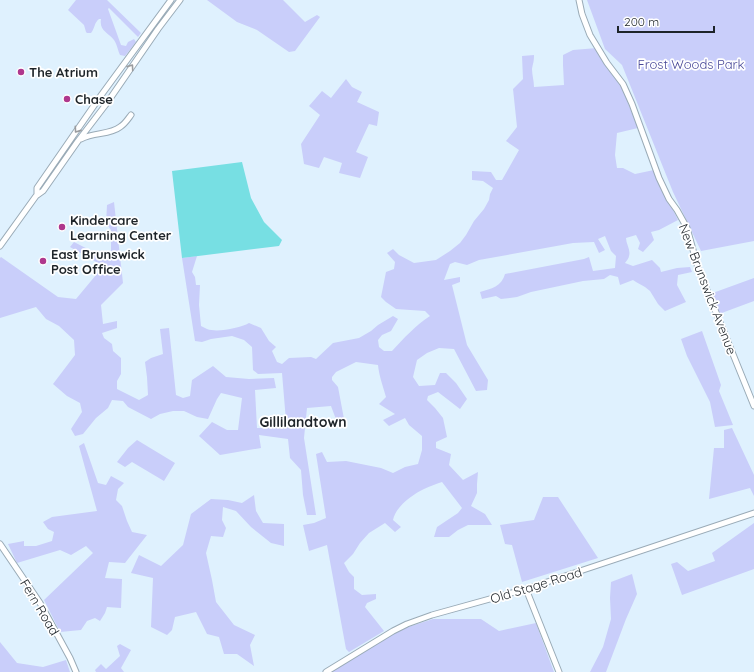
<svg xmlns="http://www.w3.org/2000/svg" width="754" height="672" viewBox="0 0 754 672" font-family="Quicksand,sans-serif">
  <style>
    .green { fill: #c9cefa }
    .water { fill: #77dfe3 }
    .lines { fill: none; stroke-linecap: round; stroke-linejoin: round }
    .secondary-casing { stroke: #9aabb7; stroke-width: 7 }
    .secondary { stroke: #fff; stroke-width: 5 }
    .oneway { stroke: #9a9c9f }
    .poi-dot { fill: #af378d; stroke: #fff; stroke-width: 1.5 }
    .labels { text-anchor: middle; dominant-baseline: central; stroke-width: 3.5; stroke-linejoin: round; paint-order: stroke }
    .park-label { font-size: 13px; fill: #494998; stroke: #fff }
    .poi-label { font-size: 13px; font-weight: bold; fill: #1e2429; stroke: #fff; text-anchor: start }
    .street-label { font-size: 13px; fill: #1e2429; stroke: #fff }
    .neighbourhood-label { font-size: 14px; font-weight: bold; fill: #1e2429; stroke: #fff }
  </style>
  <rect width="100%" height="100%" fill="#dff1fe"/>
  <!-- green -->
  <path class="green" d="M76 0H107L141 33 138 37 109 8 108 9 121 45 126 46 128 42 134 39 136 42 125 56 120 55C118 51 117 44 114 40 108 32 99 31 101 19H99C94 23 95 28 91 33H87L86 32 84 25 68 10Z
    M207 0H283L305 22 317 15 320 17 295 51 289 52 257 30 237 22Z
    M587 0H754V241L701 251 673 192 622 65 605 49Z
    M597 48 620 83 638 128 617 133 615 155 617 168H623L635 174 654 170 678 220 659 230 651 232 654 240 643 252 638 249 640 243 636 235 626 238C626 244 631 250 629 256 629 258 627 260 625 263L633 266 652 260 660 268 661 272 677 268 690 267 692 272 678 275 677 285 686 302 665 311 658 304 650 291 645 287 636 282 633 280 620 285 618 277 610 275 604 279 583 281 531 292 517 297 501 299 496 296 482 299 480 292C491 289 502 286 505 274L584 259 589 257 593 271 615 268 616 256 611 251 605 236 598 239 605 250 599 253 594 242 573 243 479 260 467 265 455 262 450 264 444 280 460 277V282L452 285 467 345 488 380 487 390 476 391 454 349 439 348 427 353 417 360 413 377 419 386 435 385 440 373H446L456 383 467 399 460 409 438 392 428 396 427 400 435 408 443 418 447 437 436 442V448L451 454 449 465 463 480 478 472 477 484V493L471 506 485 514 492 525H468L458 530 449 537H434L437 527 458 513 462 508 442 482C436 484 430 486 424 489 412 495 396 506 393 520L401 527 395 532 385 523 369 533 360 543 353 554 344 563 349 572 354 577V589L362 595 376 594V599L367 603 365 607 384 631 349 652 346 649 327 545 309 551 303 525 314 523 326 518 316 454 322 452 327 462 346 461 381 468 393 473 405 467 418 464 422 450V436L409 425 405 418 389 426 383 420 395 414 379 404 386 397C383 386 379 376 378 365L356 362 336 372 332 377V380L338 387 344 419 337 422 331 406 307 408 304 438 316 515H307L303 495 301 470 290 458 288 439 259 435 261 448 220 455 199 436 212 422 227 430H238L242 398 221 393 217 399 208 419 197 417 184 411H173L160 414 151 419 128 407 123 401 112 400 108 408 96 418 83 434 75 436 71 429 82 412 80 403 67 396 53 384 75 355 74 340 59 326 46 319 36 307 0 318V258L1 257 58 297 76 299 101 269 98 263 70 247 74 242 111 261V230L106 223 107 205 114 202 123 283 101 305 103 324 117 321V328L102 333 104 338 112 344 113 351 121 358V374L117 381V389L139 400 148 395 147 377 145 362 151 358 163 354 160 329 169 328 176 395 183 398 190 396 192 380 213 366 226 377 249 379 274 378 276 388 255 390 257 428H265L276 422 286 421 282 373 258 374 253 370 252 347 244 340 232 336 211 339 202 342 195 341 182 258 197 256 192 272 195 277 196 285H200L199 305 201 326C203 327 205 328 207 329 217 333 240 328 249 323L261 328 269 341 276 347 272 351 277 362 282 364 289 358 311 357 316 359 333 343 359 338 371 331 378 325 393 316 398 319 391 331 382 335 378 340 379 347 384 351H392C404 338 415 326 430 316L425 311 396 309 386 302 381 297 386 272 394 269 395 262 387 253 393 249 399 255 414 263 436 260 450 251 460 243 466 235 474 221 484 209 489 200 490 194 493 188 483 181 472 180V171L491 172 496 180H502L519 150 506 141 517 127 513 89 523 79 522 56 534 55C534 62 533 63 532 69 532 75 534 81 534 87L564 85 563 65V55L573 50Z
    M346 79 352 87 362 92 357 102 379 112 377 126 369 124 356 152 368 157 360 178 339 173 342 163 324 157 319 168 304 164 301 144 320 115 309 106 322 91 331 98Z
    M754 278V301L719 314 710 294Z
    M702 331 721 385 719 391 733 425 715 427 710 402 687 356 681 339Z
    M732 428 754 475V496L750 488 709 499 714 448H724V430Z
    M137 440 175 463 164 481 132 462 125 467 117 462 128 448Z
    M84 443 98 483 106 485 111 476 124 483 118 489 116 500 122 506 127 521 132 532 147 535 125 563 109 562 105 578 122 579 121 608 107 607 105 613 100 621 95 618 87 621 81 630 60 632 44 600 93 553 86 546 71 555 60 550 17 563 8 544 24 541V546H36L52 541 54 532 48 529 43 522 52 517 97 511 79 446Z
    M254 495 256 511 263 523 284 524V546L271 543 251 527 236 511 223 507 222 520 226 528 223 537 211 536 206 553 212 580 216 602 234 625 255 635 250 645 254 666 237 654H224L219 637 207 634 196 612 175 617 172 630 167 635 151 627 153 578 131 573 139 555 161 566 183 545 191 514 211 499 228 500 242 503Z
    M543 497H558L598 558 522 582 512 545 505 544 500 525 534 520Z
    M754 523V569L682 595 671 564 677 562 688 571 715 561 712 553Z
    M632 574 637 594 626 619 606 672H590L603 647 611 619 610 598 611 582Z
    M433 619H481L499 631 536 623 554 672H331L402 629Z
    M0 642 17 663 43 667 66 660 70 672H0Z
    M120 644 131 650 121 668 124 672H96L95 670 101 664 106 669 120 656 117 646Z"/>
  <!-- water -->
  <path class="water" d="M242 162 251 198 264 222 282 240 279 246 182 258 172 171Z"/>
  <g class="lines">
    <!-- secondary casing -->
    <g class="secondary-casing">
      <path id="secondary" d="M579 0 582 14 590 35 607 63 623 84 632 104 659 178 669 199 677 210 687 228 698 268 754 406
        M81 139C94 132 110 135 120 127 125 124 128 119 131 115
        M37 195V188L102 94 171 0
        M0 246 36 196 43 191 78 141 107 103 158 29 180 0
        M0 544 40 603 70 658 76 672
        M526 589 559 672
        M326 672 393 631 407 624 432 615 526 589 754 513"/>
    </g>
    <!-- secondary -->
    <use href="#secondary" class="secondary"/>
  </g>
  <!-- one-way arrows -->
  <defs><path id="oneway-chevron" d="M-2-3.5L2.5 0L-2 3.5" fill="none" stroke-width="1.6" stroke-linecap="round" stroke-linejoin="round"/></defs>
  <g class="oneway">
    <use href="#oneway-chevron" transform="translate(131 67) rotate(-55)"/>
    <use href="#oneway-chevron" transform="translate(77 130) rotate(125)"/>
  </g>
  <!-- markers -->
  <g class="poi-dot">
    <circle cx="21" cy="72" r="4"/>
    <circle cx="67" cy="99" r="4"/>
    <circle cx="62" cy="227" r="4"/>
    <circle cx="43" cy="261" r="4"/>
  </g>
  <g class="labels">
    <!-- park labels -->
    <g class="park-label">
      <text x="691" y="64">Frost Woods Park</text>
    </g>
    <!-- poi labels -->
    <g class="poi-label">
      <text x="29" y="72">The Atrium</text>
      <text x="75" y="99">Chase</text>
      <text x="70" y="220">Kindercare<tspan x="70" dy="15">Learning Center</tspan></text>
      <text x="51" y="254">East Brunswick<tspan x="51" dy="15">Post Office</tspan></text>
    </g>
    <!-- street labels -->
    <g class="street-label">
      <text transform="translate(708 289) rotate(69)">New Brunswick Avenue</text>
      <text transform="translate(536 585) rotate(-17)">Old Stage Road</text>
      <text transform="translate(40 607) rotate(59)">Fern Road</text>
    </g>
    <!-- neighbourhood labels -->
    <g class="neighbourhood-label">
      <text x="303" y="422">Gillilandtown</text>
    </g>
  </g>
  <!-- scale -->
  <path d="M618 26v6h96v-6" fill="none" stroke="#1e2429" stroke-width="2"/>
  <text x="624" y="26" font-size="12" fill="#1e2429" stroke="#ffffff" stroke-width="3" paint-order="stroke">200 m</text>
</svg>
